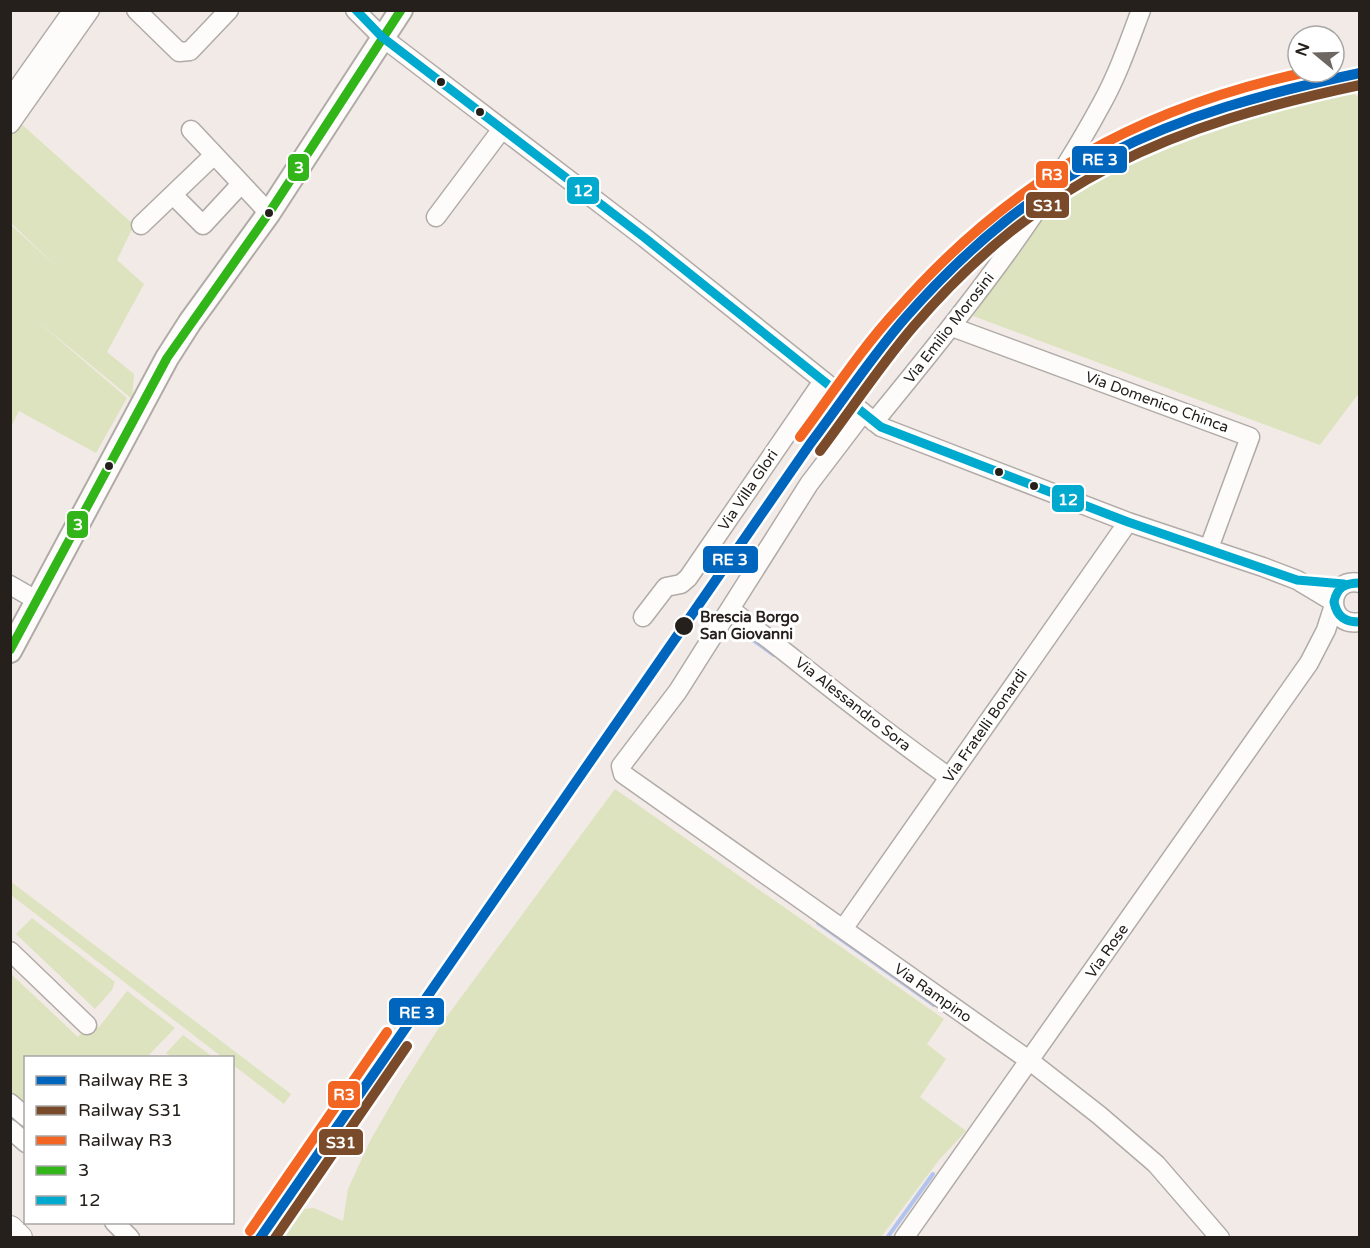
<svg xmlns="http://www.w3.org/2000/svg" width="1370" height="1248" viewBox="0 0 1370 1248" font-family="'Varela Round',sans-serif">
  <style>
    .green { fill: #dde3be }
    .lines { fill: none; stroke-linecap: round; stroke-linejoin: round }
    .stream { stroke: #b2c4ee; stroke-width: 4 }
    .minor-casing { stroke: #b1aba7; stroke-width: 21 }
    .major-casing { stroke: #b1aba7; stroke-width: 26 }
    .highway-casing { stroke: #b1aba7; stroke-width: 28 }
    .minor { stroke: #fdfcfb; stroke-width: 18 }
    .major { stroke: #fdfcfb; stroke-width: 22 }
    .highway { stroke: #fdfcfb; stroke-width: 26 }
    .bus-1-casing { stroke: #fff; stroke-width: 14 }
    .bus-2-casing { stroke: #fff; stroke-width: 14 }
    .bus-1 { stroke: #31b518; stroke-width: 9 }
    .bus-2 { stroke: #00a9ce; stroke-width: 9 }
    .rail-1-casing { stroke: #fff; stroke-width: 15 }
    .rail-2-casing { stroke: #fff; stroke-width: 15 }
    .rail-3-casing { stroke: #fff; stroke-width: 15 }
    .rail-1 { stroke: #0065bd; stroke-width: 10 }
    .rail-2 { stroke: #7a4b2a; stroke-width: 10 }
    .rail-3 { stroke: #f26522; stroke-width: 10 }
    .bus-dot { fill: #26201d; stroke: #fff; stroke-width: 2 }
    .labels { text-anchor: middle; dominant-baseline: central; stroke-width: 6; stroke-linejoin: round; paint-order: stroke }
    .street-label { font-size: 15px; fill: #26201d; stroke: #fff }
    .stop-label { font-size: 15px; font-weight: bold; fill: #26201d; stroke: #fff; text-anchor: start }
    .line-badge { stroke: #fff; stroke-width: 2 }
    .badge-label { font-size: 16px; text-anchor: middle; font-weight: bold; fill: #fff }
  </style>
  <rect width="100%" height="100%" fill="#f2eae6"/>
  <!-- green -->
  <path class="green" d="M1354 94 1359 97V393L1320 445 973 316 1044 210 1053 201C1121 167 1190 130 1263 110 1292 102 1324 99 1354 94Z
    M18 121 134 225 117 260 144 284 107 352 134 374 132 399 35 319 127 398 96 453 19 411 11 427V225L58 268 11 223V135Z
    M615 789 944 1019 927 1044 946 1059 920 1097 966 1131 939 1160 881 1237H283L303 1209 314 1208 343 1221 348 1189 370 1141 401 1087 442 1023Z
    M10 881 291 1094 284 1104 233 1065 232 1058 222 1057 11 895Z
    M32 918 115 982 112 990 95 1009 16 934Z
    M10 973 78 1037 89 1023 99 1027 127 991 175 1028 147 1057 26 1058 25 1110 11 1096Z
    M183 1035 213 1057H171L166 1053Z"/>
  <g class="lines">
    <!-- stream -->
    <path class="stream" d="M750 638 774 655
      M818 923 934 1005
      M887 1238 933 1174"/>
    <!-- minor casing -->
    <g class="minor-casing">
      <path id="minor" d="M136 10 179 52 190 51 229 10
        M355 10 382 37 645 238 881 427 1128 522 1263 567 1297 580 1332 601
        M10 99 73 10
        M10 124 90 10
        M191 130 269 213
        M173 195 203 225 241 184
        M436 217 502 129
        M141 225 214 155
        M952 327 1250 437 1209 548
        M863 413 809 484 678 691 621 766 623 774 1030 1061 1099 1115 1156 1164 1220 1238
        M874 422C957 321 1040 218 1102 103 1118 74 1129 42 1141 10
        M1360 583C1326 576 1325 628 1360 622
        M10 585 38 601
        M730 609C803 665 873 724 949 777
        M643 617 666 587 681 584 688 578 823 381
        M843 929 1128 522
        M10 951 87 1025
        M10 1103 26 1117
        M10 1129 26 1143
        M114 1222 130 1238
        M904 1238 1309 663 1326 630 1333 608"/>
    </g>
    <!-- major casing -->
    <g class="major-casing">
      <path id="major" d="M10 651 167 358 190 322 269 213 401 10"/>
    </g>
    <!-- highway casing -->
    <g class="highway-casing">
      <path id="highway" d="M10 1229 19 1238"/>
    </g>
    <!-- minor -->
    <use href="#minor" class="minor"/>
    <!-- major -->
    <use href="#major" class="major"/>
    <!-- highway -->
    <use href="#highway" class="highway"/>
    <!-- bus-1 casing -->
    <g class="bus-1-casing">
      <path id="bus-1" d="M10 650 167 358 269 213 401 10"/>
    </g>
    <!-- bus-2 casing -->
    <g class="bus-2-casing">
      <path id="bus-2" d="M356 10 382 37 645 238 881 427 1128 522 1297 580 1344 584
        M1360 583C1345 583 1337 587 1334 602 1337 617 1345 622 1360 622"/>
    </g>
    <!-- bus-1 -->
    <use href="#bus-1" class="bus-1"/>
    <!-- bus-2 -->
    <use href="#bus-2" class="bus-2"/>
    <!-- rail-1 casing -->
    <g class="rail-1-casing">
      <path id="rail-1" d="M260 1238 810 444C842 402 871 357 906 317 1040 165 1165 114 1360 73"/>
    </g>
    <!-- rail-2 casing -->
    <g class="rail-2-casing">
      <path id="rail-2" d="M820 451C851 410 879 367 913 327 1041 178 1171 125 1360 85
        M275 1238 407 1046"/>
    </g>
    <!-- rail-3 casing -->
    <g class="rail-3-casing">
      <path id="rail-3" d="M800 437C832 394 861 349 897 310 1011 180 1138 108 1307 72
        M250 1231 387 1032"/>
    </g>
    <!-- rail-1 -->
    <use href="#rail-1" class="rail-1"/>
    <!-- rail-2 -->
    <use href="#rail-2" class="rail-2"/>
    <!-- rail-3 -->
    <use href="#rail-3" class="rail-3"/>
  </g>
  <!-- markers -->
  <g class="bus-dot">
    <circle cx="441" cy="82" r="5"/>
    <circle cx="480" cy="112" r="5"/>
    <circle cx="269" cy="213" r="5"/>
    <circle cx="109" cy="466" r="5"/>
    <circle cx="999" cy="472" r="5"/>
    <circle cx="1034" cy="486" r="5"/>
    <circle cx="684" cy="626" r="10"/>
  </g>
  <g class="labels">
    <!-- street labels -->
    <g class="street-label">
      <text transform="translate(949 328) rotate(-52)">Via Emilio Morosini</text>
      <text transform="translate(1157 402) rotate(20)">Via Domenico Chinca</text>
      <text transform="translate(748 490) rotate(-56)">Via Villa Glori</text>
      <text transform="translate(853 704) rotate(38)">Via Alessandro Sora</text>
      <text transform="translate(985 726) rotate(-55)">Via Fratelli Bonardi</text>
      <text transform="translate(1107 951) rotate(-55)">Via Rose</text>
      <text transform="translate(933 993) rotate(35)">Via Rampino</text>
    </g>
    <!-- stop labels -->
    <g class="stop-label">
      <text x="700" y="617">Brescia Borgo<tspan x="700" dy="17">San Giovanni</tspan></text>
    </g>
  </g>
  <g class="line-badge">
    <rect x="1071" y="145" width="57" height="29" rx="6" fill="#0065bd"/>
    <rect x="287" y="153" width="23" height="29" rx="6" fill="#31b518"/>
    <rect x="1035" y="160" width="34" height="29" rx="6" fill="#f26522"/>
    <rect x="566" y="176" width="34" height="29" rx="6" fill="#00a9ce"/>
    <rect x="1025" y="191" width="45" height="28" rx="6" fill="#7a4b2a"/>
    <rect x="1051" y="484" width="34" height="29" rx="6" fill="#00a9ce"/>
    <rect x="66" y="510" width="23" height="29" rx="6" fill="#31b518"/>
    <rect x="702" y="545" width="57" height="29" rx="6" fill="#0065bd"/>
    <rect x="388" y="997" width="57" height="29" rx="6" fill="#0065bd"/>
    <rect x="327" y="1080" width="34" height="29" rx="6" fill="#f26522"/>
    <rect x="318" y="1128" width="46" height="28" rx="6" fill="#7a4b2a"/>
  </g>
  <g class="badge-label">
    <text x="1100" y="165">RE 3</text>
    <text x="299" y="173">3</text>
    <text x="1052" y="180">R3</text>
    <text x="583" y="196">12</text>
    <text x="1048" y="211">S31</text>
    <text x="1068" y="505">12</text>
    <text x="78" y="530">3</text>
    <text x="730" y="565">RE 3</text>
    <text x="417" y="1018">RE 3</text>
    <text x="344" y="1100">R3</text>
    <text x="341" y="1148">S31</text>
  </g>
  <!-- border -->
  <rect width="1370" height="1248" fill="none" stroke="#26201d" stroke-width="24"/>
  <!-- legend -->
  <rect x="24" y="1056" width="210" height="168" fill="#ffffff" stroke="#a8a6a5" stroke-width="1.5"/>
  <rect x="36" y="1076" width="30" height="9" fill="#0065bd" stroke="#a8a6a5" stroke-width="1.5"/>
  <text x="78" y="1086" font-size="18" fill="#26201d">Railway RE 3</text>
  <rect x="36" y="1106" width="30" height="9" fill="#7a4b2a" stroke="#a8a6a5" stroke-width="1.5"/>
  <text x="78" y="1116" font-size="18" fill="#26201d">Railway S31</text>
  <rect x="36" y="1136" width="30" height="9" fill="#f26522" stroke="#a8a6a5" stroke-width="1.5"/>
  <text x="78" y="1146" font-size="18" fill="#26201d">Railway R3</text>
  <rect x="36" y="1166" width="30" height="9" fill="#31b518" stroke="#a8a6a5" stroke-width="1.5"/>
  <text x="78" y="1176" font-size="18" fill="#26201d">3</text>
  <rect x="36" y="1196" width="30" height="9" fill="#00a9ce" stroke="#a8a6a5" stroke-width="1.5"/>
  <text x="78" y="1206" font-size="18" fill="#26201d">12</text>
  <!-- north arrow -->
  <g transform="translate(1316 54) rotate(289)"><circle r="28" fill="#ffffff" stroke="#a8a6a5" stroke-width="1.5"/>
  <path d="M0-4.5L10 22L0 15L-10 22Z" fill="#6d6763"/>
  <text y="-9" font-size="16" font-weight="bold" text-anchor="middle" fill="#26201d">N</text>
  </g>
</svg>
